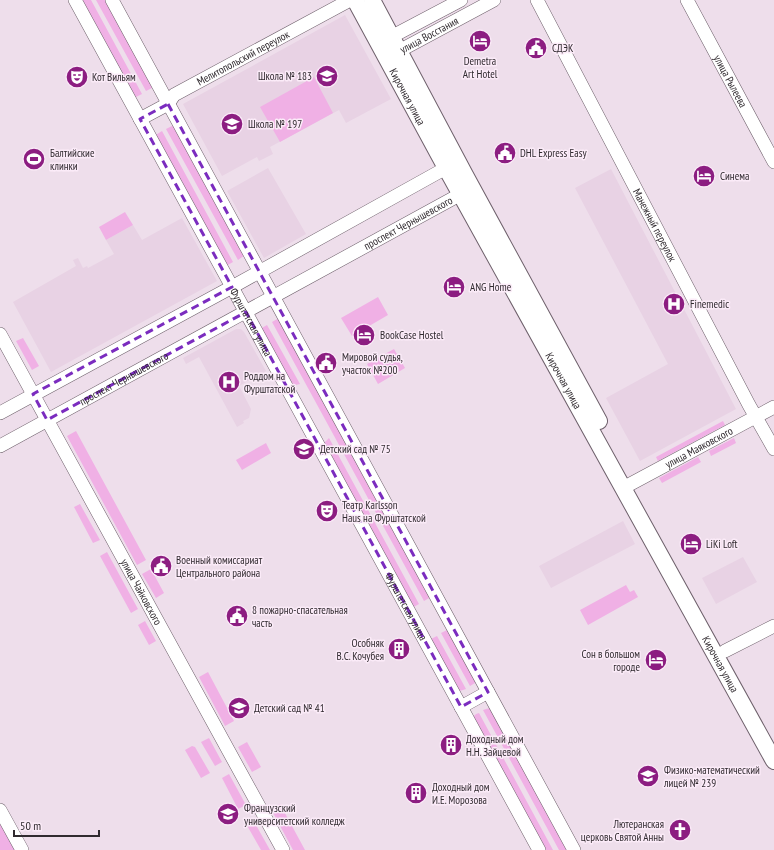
<svg xmlns="http://www.w3.org/2000/svg" width="774" height="850" viewBox="0 0 774 850" font-family="'PT Sans Narrow',sans-serif">
  <style>
    .built { fill: #e8d2e4 }
    .green { fill: #f0b0e5 }
    .lines { fill: none; stroke-linecap: round; stroke-linejoin: round }
    .minor-casing { stroke: #6e606b; stroke-width: 14 }
    .major-casing { stroke: #6e606b; stroke-width: 18 }
    .minor { stroke: #fff; stroke-width: 13 }
    .major { stroke: #fff; stroke-width: 16 }
    .marked { fill: none; stroke: #7b2cbf; stroke-width: 3; stroke-dasharray: 8 5; stroke-linejoin: round }
    .labels { text-anchor: middle; dominant-baseline: central; stroke-width: 3; stroke-linejoin: round; paint-order: stroke }
    .street-label { font-size: 11px; fill: #302a2f; stroke: #fbebf8 }
    .poi-label { font-size: 11px; fill: #302a2f; stroke: #fbebf8; text-anchor: start }
  </style>
  <rect width="100%" height="100%" fill="#eedeeb"/>
  <!-- built -->
  <path class="built" d="M345 15 391 99 346 123 339 110 270 147 273 154 259 161 257 157 222 176 183 104Z
    M268 168 306 234 264 258 227 191Z
    M611 169 736 409 640 461 606 398 668 364 575 188Z
    M182 218 217 281 51 372 13 302 76 266 73 260 78 258 83 268 87 266 88 268 114 254 106 240 133 225 142 240Z
    M236 329H241L244 332 266 371 239 386 251 409 249 418 243 421 244 423 237 427 199 357 186 364 183 358Z
    M623 521 635 544 551 588 539 566Z
    M743 557 757 582 716 604 702 578Z"/>
  <!-- green -->
  <path class="green" d="M80 0H91L142 94 134 98Z
    M96 0H106L154 87 146 91Z
    M314 77 333 113 280 142 260 107Z
    M174 125 245 255 238 260 166 129Z
    M162 131 233 262 226 266 154 136Z
    M125 212 133 225 106 240 99 227Z
    M378 297 388 315 352 336 341 318Z
    M279 318 431 597 424 601 272 322Z
    M267 325 300 384 291 386 260 329Z
    M23 338 39 366 32 370 16 341Z
    M394 349 405 368 378 384 367 364Z
    M723 421 725 425 658 461 656 457Z
    M76 431 146 560 137 565 67 436Z
    M329 438 419 604 412 608 323 444Z
    M734 438 736 443 711 456 709 451Z
    M266 443 271 453 242 470 236 460Z
    M698 457 701 462 662 483 659 478Z
    M80 504 100 540 93 543 74 507Z
    M107 552 138 609 131 613 100 556Z
    M151 569 164 593 156 598 142 574Z
    M626 585 630 592 634 590 638 597 588 625 580 610Z
    M145 621 156 641 149 645 138 625Z
    M449 629 476 682 475 683 470 686 441 633Z
    M437 636 466 689 463 690 459 691 429 640Z
    M208 672 234 721 225 726 199 677Z
    M490 708 569 850H559L483 710 486 709Z
    M479 713 553 850H544L473 717 476 714Z
    M209 738 222 762 215 766 201 742Z
    M247 742 261 767 252 772 238 747Z
    M192 746 195 747 210 773 201 778 185 750Z
    M229 774 246 805 238 809 222 778Z
    M280 804 305 850H293L271 809Z
    M252 818 270 850H261L245 822Z
    M0 821 16 850H0Z"/>
  <g class="lines">
    <!-- minor casing -->
    <g class="minor-casing">
      <g id="minor">
        <path id="s1" d="M75 0 232 287 539 850"/>
        <path d="M112 0 574 850"/>
        <path id="s2" d="M537 0 749 405 774 449"/>
        <path id="s3" d="M687 0 774 162"/>
        <path d="M386 45 391 37 461 0"/>
        <path id="s4" d="M390 51H399L494 0"/>
        <path id="s5" d="M140 119 168 104 174 95 350 0"/>
        <path id="s6" d="M0 334 283 850"/>
        <path d="M0 413 232 287 446 168 454 171"/>
        <path id="s7" d="M0 446 461 194 463 186"/>
        <path id="s8" d="M623 488 774 407"/>
        <path d="M725 651 774 626"/>
        <path d="M461 707 488 692"/>
        <path d="M0 810 22 850"/>
      </g>
    </g>
    <!-- major casing -->
    <g class="major-casing">
      <g id="major">
        <path id="s9" d="M355 0 446 168 774 761"/>
        <path d="M372 0 465 175 599 421"/>
      </g>
    </g>
    <!-- minor -->
    <use href="#minor" class="minor"/>
    <!-- major -->
    <use href="#major" class="major"/>
  </g>
  <!-- marked area -->
  <path class="marked" d="M168 104 488 692 461 707 246 312 47 420 33 394 232 287 140 119Z"/>
  <!-- icons -->
  <defs>
    <g id="hotel-disc" transform="scale(1.15)"><circle r="9.5" fill="#8c1d81" stroke="#fbebf8"/><path d="M-6-4.5h1.5V1H6V5H4.5V3h-9V5H-6ZM-4 0a1.8 1.8 0 1 1 3.6 0ZM.5 0V-2.5h3Q6-2.5 6 0Z" fill="#fff"/></g>
    <g id="civic-disc" transform="scale(1.15)"><circle r="9.5" fill="#8c1d81" stroke="#fbebf8"/><path d="M-.6-6.5H3V-4.5H.6V-3L4-1V1h2V6H-6V1h2V-1L-.6-3ZM-1.2 2.5V6h2.4V2.5Z" fill="#fff"/></g>
    <g id="school-disc" transform="scale(1.15)"><circle r="9.5" fill="#8c1d81" stroke="#fbebf8"/><path d="M0-5L7-2L0 1L-7-2ZM-4 1L0 2.5L4 1V4Q0 6-4 4Z" fill="#fff"/></g>
    <g id="theatre-disc" transform="scale(1.15)"><circle r="9.5" fill="#8c1d81" stroke="#fbebf8"/><path d="M-5-5.5Q0-4 5-5.5V0Q5 5 0 6Q-5 5-5 0ZM-3.3-2.5H-1v1.5H-3.3ZM1-2.5H3.3v1.5H1ZM-2.8 1Q0 5.5 2.8 1Z" fill="#fff"/></g>
    <g id="stadium-disc" transform="scale(1.15)"><circle r="9.5" fill="#8c1d81" stroke="#fbebf8"/><path d="M0-5a6.5 5 0 1 0 0 10a6.5 5 0 1 0 0-10ZM-3.5-1.8h7v3.6h-7Z" fill="#fff"/></g>
    <g id="hospital-disc" transform="scale(1.15)"><circle r="9.5" fill="#8c1d81" stroke="#fbebf8"/><path d="M-5-5h3v3.5h4V-5h3V5h-3V1.5h-4V5h-3Z" fill="#fff"/></g>
    <g id="building-disc" transform="scale(1.15)"><circle r="9.5" fill="#8c1d81" stroke="#fbebf8"/><path d="M-4-6H4V6H1V3H-1V6H-4ZM-2.5-4.3h1.7v1.8h-1.7ZM.8-4.3h1.7v1.8H.8ZM-2.5-1h1.7V.8h-1.7ZM.8-1h1.7V.8H.8Z" fill="#fff"/></g>
    <g id="university-disc" transform="scale(1.15)"><circle r="9.5" fill="#8c1d81" stroke="#fbebf8"/><path d="M0-5L7-2L0 1L-7-2ZM-4 1L0 2.5L4 1V4Q0 6-4 4Z" fill="#fff"/></g>
    <g id="church-disc" transform="scale(1.15)"><circle r="9.5" fill="#8c1d81" stroke="#fbebf8"/><path d="M-1.2-6h2.4v3.5h3.3v2.4h-3.3V6h-2.4V-.1h-3.3v-2.4h3.3Z" fill="#fff"/></g>
  </defs>
  <g fill-rule="evenodd">
    <use href="#hotel-disc" x="480" y="41"/>
    <use href="#civic-disc" x="536" y="48"/>
    <use href="#school-disc" x="327" y="76"/>
    <use href="#theatre-disc" x="77" y="77"/>
    <use href="#school-disc" x="232" y="124"/>
    <use href="#civic-disc" x="505" y="153"/>
    <use href="#stadium-disc" x="34" y="159"/>
    <use href="#hotel-disc" x="704" y="176"/>
    <use href="#hotel-disc" x="454" y="287"/>
    <use href="#hospital-disc" x="674" y="304"/>
    <use href="#hotel-disc" x="364" y="335"/>
    <use href="#civic-disc" x="326" y="363"/>
    <use href="#hospital-disc" x="229" y="382"/>
    <use href="#school-disc" x="304" y="449"/>
    <use href="#theatre-disc" x="327" y="511"/>
    <use href="#hotel-disc" x="691" y="544"/>
    <use href="#civic-disc" x="161" y="566"/>
    <use href="#civic-disc" x="237" y="616"/>
    <use href="#building-disc" x="399" y="649"/>
    <use href="#hotel-disc" x="656" y="660"/>
    <use href="#school-disc" x="239" y="708"/>
    <use href="#building-disc" x="451" y="745"/>
    <use href="#school-disc" x="648" y="776"/>
    <use href="#building-disc" x="416" y="793"/>
    <use href="#university-disc" x="228" y="814"/>
    <use href="#church-disc" x="680" y="830"/>
  </g>
  <g class="labels">
    <!-- street labels -->
    <g class="street-label">
      <text stroke="none"><textPath href="#s4" startOffset="43">улица Восстания</textPath></text>
      <text stroke="none"><textPath href="#s5" startOffset="121">Мелитопольский переулок</textPath></text>
      <text stroke="none"><textPath href="#s3" startOffset="92">улица Рылеева</textPath></text>
      <text stroke="none"><textPath href="#s9" startOffset="110">Кирочная улица</textPath></text>
      <text stroke="none"><textPath href="#s7" startOffset="465">проспект Чернышевского</textPath></text>
      <text stroke="none"><textPath href="#s2" startOffset="254">Манежный переулок</textPath></text>
      <text stroke="none"><textPath href="#s1" startOffset="367">Фурштатская улица</textPath></text>
      <text stroke="none"><textPath href="#s7" startOffset="141">проспект Чернышевского</textPath></text>
      <text stroke="none"><textPath href="#s9" startOffset="434">Кирочная улица</textPath></text>
      <text stroke="none"><textPath href="#s8" startOffset="86">улица Маяковского</textPath></text>
      <text stroke="none"><textPath href="#s6" startOffset="294">улица Чайковского</textPath></text>
      <text stroke="none"><textPath href="#s1" startOffset="691">Фурштатская улица</textPath></text>
      <text stroke="none"><textPath href="#s9" startOffset="758">Кирочная улица</textPath></text>
    </g>
    <!-- poi labels -->
    <g class="poi-label">
      <text x="552" y="48">СДЭК</text>
      <text x="480" y="61" text-anchor="middle">Demetra<tspan x="480" dy="13">Art Hotel</tspan></text>
      <text x="312" y="76" text-anchor="end">Школа № 183</text>
      <text x="92" y="77">Кот Вильям</text>
      <text x="248" y="124">Школа № 197</text>
      <text x="50" y="153">Балтийские<tspan x="50" dy="13">клинки</tspan></text>
      <text x="520" y="153">DHL Express Easy</text>
      <text x="720" y="176">Синема</text>
      <text x="470" y="287">ANG Home</text>
      <text x="690" y="304">Finemedic</text>
      <text x="380" y="335">BookCase Hostel</text>
      <text x="342" y="357">Мировой судья,<tspan x="342" dy="13">участок №200</tspan></text>
      <text x="244" y="376">Роддом на<tspan x="244" dy="13">Фурштатской</tspan></text>
      <text x="320" y="449">Детский сад № 75</text>
      <text x="342" y="505">Театр Karlsson<tspan x="342" dy="13">Haus на Фурштатской</tspan></text>
      <text x="706" y="544">LiKi Loft</text>
      <text x="176" y="560">Военный комиссариат<tspan x="176" dy="13">Центрального района</tspan></text>
      <text x="252" y="610">8 пожарно-спасательная<tspan x="252" dy="13">часть</tspan></text>
      <text x="384" y="643" text-anchor="end">Особняк<tspan x="384" dy="13">В.С. Кочубея</tspan></text>
      <text x="640" y="654" text-anchor="end">Сон в большом<tspan x="640" dy="13">городе</tspan></text>
      <text x="254" y="708">Детский сад № 41</text>
      <text x="466" y="739">Доходный дом<tspan x="466" dy="13">Н.Н. Зайцевой</tspan></text>
      <text x="664" y="770">Физико-математический<tspan x="664" dy="13">лицей № 239</tspan></text>
      <text x="432" y="787">Доходный дом<tspan x="432" dy="13">И.Е. Морозова</tspan></text>
      <text x="244" y="808">Французский<tspan x="244" dy="13">университетский колледж</tspan></text>
      <text x="664" y="824" text-anchor="end">Лютеранская<tspan x="664" dy="13">церковь Святой Анны</tspan></text>
    </g>
  </g>
  <!-- scale -->
  <path d="M14 830v6h85v-6" fill="none" stroke="#302a2f" stroke-width="2"/>
  <text x="20" y="830" font-size="12" fill="#302a2f" stroke="#fbebf8" stroke-width="3" paint-order="stroke">50 m</text>
</svg>
